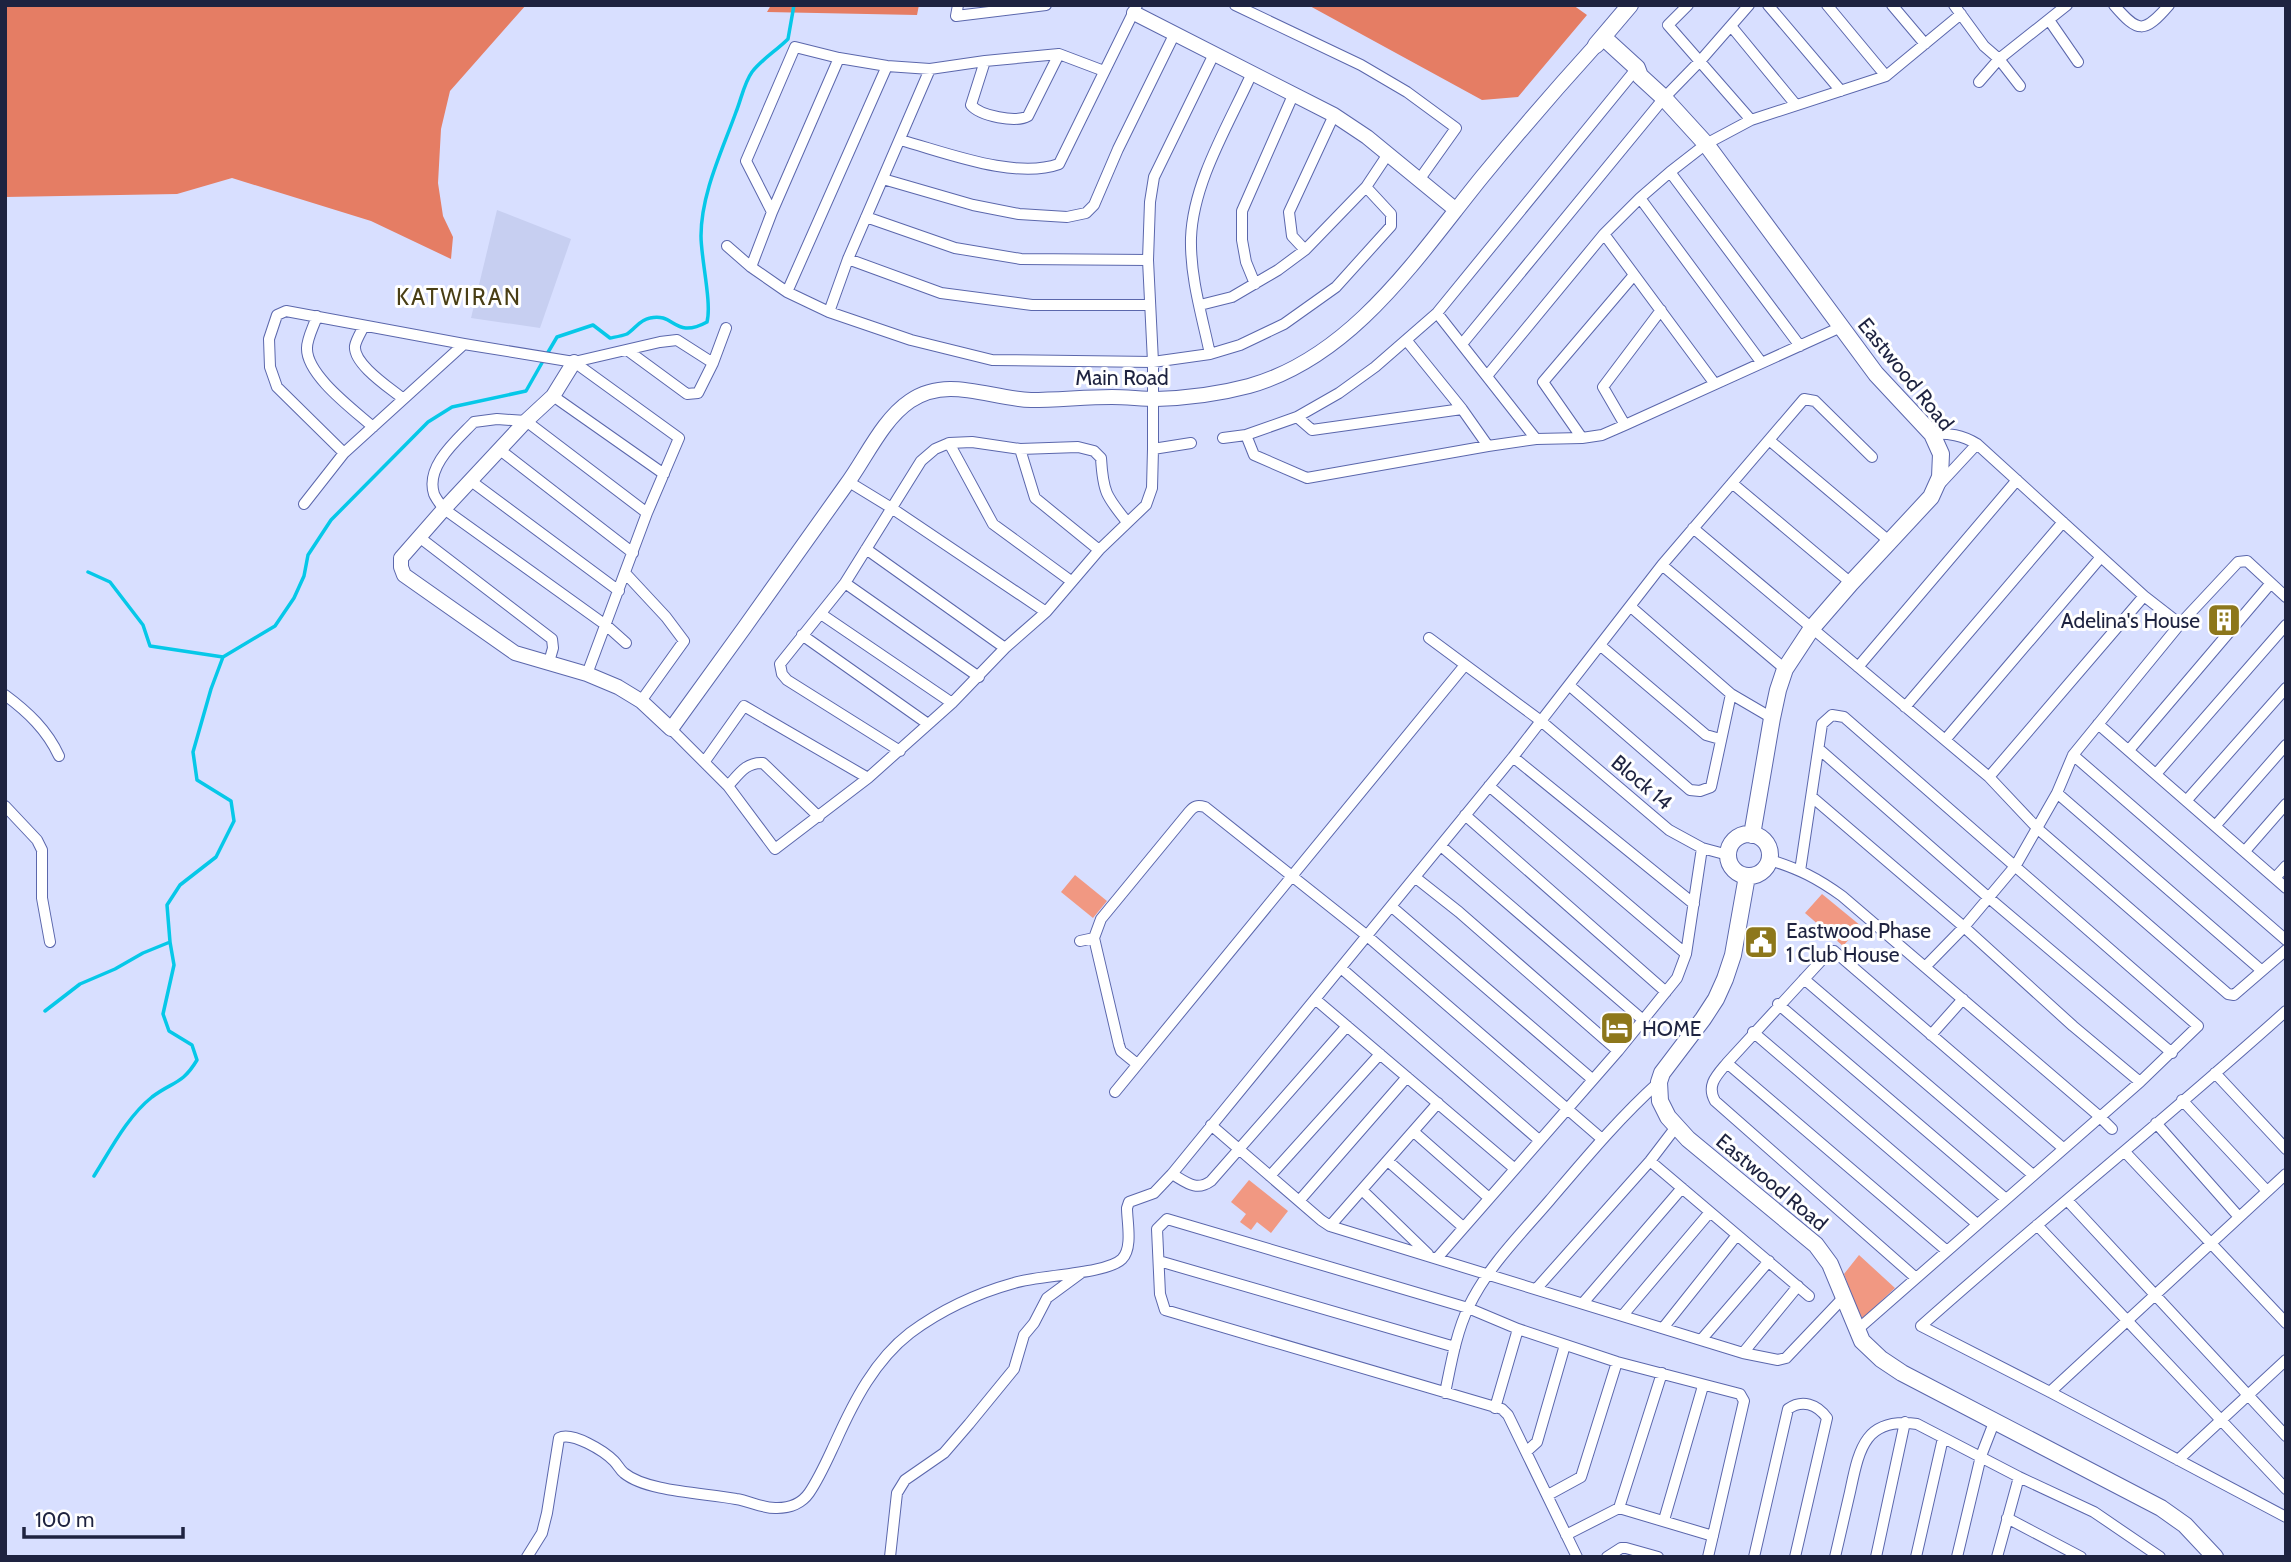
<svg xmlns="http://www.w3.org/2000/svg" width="2291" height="1562" viewBox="0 0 2291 1562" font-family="Cabin,sans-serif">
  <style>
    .built { fill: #c7cff1 }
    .green { fill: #f19882 }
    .forest { fill: #e57d64 }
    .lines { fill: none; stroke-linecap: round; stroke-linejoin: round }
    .stream { stroke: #06c8e8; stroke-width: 3.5 }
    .minor-casing { stroke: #5b67ac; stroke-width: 12 }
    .tertiary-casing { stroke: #5b67ac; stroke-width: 16 }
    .secondary-casing { stroke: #5b67ac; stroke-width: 18 }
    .minor { stroke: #fff; stroke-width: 10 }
    .tertiary { stroke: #fff; stroke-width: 14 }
    .secondary { stroke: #fff; stroke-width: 16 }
    .labels { text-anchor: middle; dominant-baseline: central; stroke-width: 6; stroke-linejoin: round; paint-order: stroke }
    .street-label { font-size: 21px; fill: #1e2340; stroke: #fff }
    .poi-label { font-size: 21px; fill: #1e2340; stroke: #fff; text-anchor: start }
    .neighbourhood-label { font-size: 23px; letter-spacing: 2px; fill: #493e15; stroke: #fff }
  </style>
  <rect width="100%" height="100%" fill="#d8dfff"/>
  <!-- built -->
  <path class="built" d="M497 210 571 239 540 328 471 318Z"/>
  <!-- green -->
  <path class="green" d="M1075 875 1107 901 1093 918 1061 892Z
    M1822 894 1861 926 1843 946 1805 913Z
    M1249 1180 1288 1211 1271 1233 1257 1222 1251 1230 1240 1222 1246 1214 1231 1202Z
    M1859 1255 1895 1288 1863 1318 1859 1315 1844 1274Z"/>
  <!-- forest -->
  <path class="forest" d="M5 5H526L450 91 441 129 438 183 443 216 453 237 451 259 371 221 232 178 177 194 5 197Z
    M771 5H919L917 15 767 12Z
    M1308 5H1573L1587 15 1518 97 1482 100Z"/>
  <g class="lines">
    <!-- stream -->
    <path class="stream" d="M547 354 557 337 593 325 610 338C615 337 622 336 627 334 635 329 639 320 650 318 675 312 674 340 707 322 712 303 701 259 701 236 701 194 722 151 736 112 741 100 744 83 752 72 762 59 776 51 788 39L794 5
      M88 572 110 582 143 625 150 646 223 657
      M45 1011 80 984 115 969 143 953 170 942
      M94 1176C111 1149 127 1117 152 1097 173 1081 182 1085 197 1060L192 1045 169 1031 163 1014 174 965 170 942 167 905 180 885 216 857 234 821 231 801 197 780 193 752 211 689 223 657 275 626 294 598 304 576 308 555 331 520 428 422 452 407 526 391 543 361"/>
    <!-- minor casing -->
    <g class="minor-casing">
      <path id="minor" d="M958 5 956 16 1046 5
        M1235 5 1361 65 1407 92 1456 128 1419 180
        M1688 5 1668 25 1751 120
        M1768 5 1841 91
        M1827 5 1886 76
        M1892 5 1925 44
        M1954 5 1984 46 1999 59 2020 86
        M2114 5C2138 33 2144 34 2169 5
        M2049 20 2078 62
        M1731 26 1796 105
        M985 61 971 105C980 116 1016 123 1028 116L1059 54
        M1979 82 1999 59 2067 5
        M900 140C945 152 1015 180 1059 164L1137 5
        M1670 172 1800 346
        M883 179 973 205 1019 214 1067 217 1086 213 1094 205 1118 149 1175 33
        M1640 198 1761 362
        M772 212 746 161 795 47 839 58 887 66 930 69 985 61 1059 54 1104 71
        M866 217 955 248 1021 259 1148 260
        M1604 234 1715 384
        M727 246 751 267 787 292 829 312 911 340 992 360 1153 362 1210 354 1240 345 1284 324 1336 287 1391 226V214L1366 187
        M1305 250 1292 236 1289 212 1334 115
        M848 259 941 293 1032 305H1150
        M751 267 772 212 839 58
        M1255 284 1246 262 1242 240V211L1294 93
        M787 292 887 66
        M1200 305 1232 297 1278 270 1305 250 1366 187 1388 154
        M829 312 848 259 930 69
        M1437 313 1536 439
        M317 316C314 326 307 338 307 348 306 375 354 410 373 427
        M364 326C361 332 356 340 355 346 353 364 390 388 402 398
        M1407 341 1462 409 1488 446
        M1462 344 1664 98 1701 60 1749 5
        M627 350 687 394 698 393 713 363 726 328
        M1210 354C1202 316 1190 277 1191 238 1193 182 1229 124 1252 73
        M574 362 679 438 647 513 587 674
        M1487 376 1604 234 1640 198 1670 172 1706 144 1751 120 1886 76 1961 14
        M553 396 664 474
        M1297 417 1312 430 1462 409
        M1625 425 1603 387 1661 310
        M1932 434C1949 433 1962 435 1977 444L2144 596 2180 624
        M1246 435 1254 455 1307 478 1488 446 1536 439 1582 438 1602 435 1625 425 1841 327
        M1223 438 1246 435 1297 417 1339 393 1375 367 1437 313 1637 68
        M1582 438 1543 382 1634 275
        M1769 440 1889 541
        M949 443 993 524 1071 581
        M1020 449 1035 498 1099 550
        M1153 449 1191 443
        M500 450 633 553
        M344 453 277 387 270 367 269 339 277 315 286 311 464 344 574 362 660 342 677 340 713 363
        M471 481 619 591
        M849 482 890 507 1046 612
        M1732 483 1851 583
        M1938 486 1977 444
        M304 504 344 453 464 344
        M1693 528 1989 777 2038 829 2228 994 2234 995 2286 950
        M419 537 552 639 553 648 549 662
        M866 549 1005 648
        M1662 565 1785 669
        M626 574 666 617 684 641 641 701
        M845 583 979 677
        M1631 607 1731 694 1772 718
        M821 614 952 703
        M802 635 928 724
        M1429 638 1541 721 1669 830 1702 848 1728 855
        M626 643 607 626 444 509C441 505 436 499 434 494 425 466 457 440 474 422L497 419 526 421 647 513
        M1601 646 1706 735 1720 739
        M1858 667 2017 480
        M1570 686 1690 790 1700 791 1711 787 1731 694
        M5 695C28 712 47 730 59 756
        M1905 707 2063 522
        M2098 724 2286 888
        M671 729 728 786 775 849 868 778 952 703 1005 648 1046 612 1099 550 1146 505 1152 488 1153 449V362L1148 260 1150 202 1154 177 1214 54
        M1945 740 2101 557
        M1819 749 1989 898 2172 1053
        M2129 750 2271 583
        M900 751 787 680 782 674 780 664 845 583 921 461 935 449 949 443 972 442 1020 449 1078 447 1094 451 1101 458C1103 492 1106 496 1127 522
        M2073 755 2286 940
        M1513 757 1694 904
        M705 761 744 706 868 778
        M2156 774 2286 625
        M1989 777 2144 596
        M728 786C739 774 746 762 763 763L819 817
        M1489 786 1686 954
        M2057 793 2261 970
        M1812 797 1964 927 2073 1026 2140 1082
        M2187 800 2286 688
        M5 806 37 840 42 850V898L50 942
        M1465 815 1666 992
        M2216 825 2286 745
        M1441 846 1643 1020
        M2245 851 2286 804
        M1770 860C1799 869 1817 878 1842 896L2099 1116 2112 1129
        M1800 871 1822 724 1832 715 1844 717 2198 1026 2140 1082 1857 1330
        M1416 878 1459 912 1618 1051
        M2275 878 2286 866
        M1392 907 1592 1079
        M1080 941 1094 938
        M1925 967 1964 927 2016 865 2057 793 2073 755 2180 624 2238 562 2247 561 2286 597
        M1341 968 1539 1140
        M1804 979 2033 1175
        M1315 999 1515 1169
        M1778 1004 2006 1199
        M2286 1011C2166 1119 2041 1219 1921 1326L2050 1392 2286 1517
        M1347 1026 1211 1181C1196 1192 1186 1182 1172 1174L1513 757 1662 565 1804 399 1815 401 1872 457
        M1753 1032 1977 1224
        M1931 1035 1963 999
        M1727 1063 1947 1251
        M1137 1064 1121 1051 1119 1045 1094 938 1101 919 1189 812C1194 806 1197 805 1205 807L1366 935 1602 1139
        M2215 1073 2286 1149
        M1115 1092 1465 665
        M2182 1100 2267 1191
        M2156 1123 2239 1217
        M1211 1125 1321 1220 1330 1226 1743 1353 1778 1360 1786 1358 1844 1297
        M1414 1132 1489 1198
        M2125 1152 2286 1323
        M1388 1161 1463 1227
        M1650 1161 1809 1296
        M1270 1176 1380 1054
        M1362 1190 1428 1254
        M2067 1200 2286 1436
        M1299 1201 1407 1077
        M2037 1225 2286 1489
        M1330 1226 1438 1103
        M1438 1257 1618 1051 1677 978 1686 954 1702 848
        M1159 1261 1455 1347
        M1916 1278 1715 1101C1706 1085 1717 1075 1727 1063L1829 952 1834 951 2063 1148
        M1537 1288 1650 1161 1676 1127
        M1583 1303 1682 1188
        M1623 1315 1710 1212
        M1663 1328 1737 1235
        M1701 1340 1769 1261
        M1743 1353 1798 1286
        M2050 1392 2286 1174
        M1445 1393C1451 1364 1456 1333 1469 1306 1489 1265 1521 1234 1550 1200 1585 1159 1619 1118 1659 1082
        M1495 1408 1518 1329
        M1527 1451 1537 1442 1565 1345
        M2178 1460 2286 1360
        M1548 1495 1581 1477 1617 1362
        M1619 1508 1662 1373
        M2007 1518 2081 1557
        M1664 1520 1703 1386
        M1566 1535 1619 1508 1713 1536
        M527 1557 542 1533 547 1513 559 1438C572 1431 604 1451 614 1461 618 1465 620 1470 624 1473 647 1492 706 1493 736 1499 750 1501 764 1509 777 1508 790 1508 802 1503 809 1493 820 1477 828 1458 836 1441 854 1401 875 1360 910 1333 941 1310 978 1293 1014 1283 1039 1275 1107 1274 1122 1259 1133 1248 1127 1222 1127 1208L1129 1202 1154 1193 1172 1174
        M890 1557 897 1493 905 1480 944 1453 969 1424 1014 1369 1024 1335 1034 1323 1047 1298 1081 1273
        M1577 1557 1508 1415 1502 1409 1165 1310 1160 1294 1157 1229 1167 1219 1468 1308 1518 1329 1617 1362 1740 1394 1744 1401 1708 1557
        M1607 1557 1621 1548H1626L1658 1557
        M1754 1557 1788 1409C1802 1399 1817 1404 1827 1418L1795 1557
        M1835 1557C1840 1535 1845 1513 1850 1492 1859 1450 1864 1417 1917 1424L2019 1477 2094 1512 2160 1557
        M1876 1557 1905 1422
        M1916 1557 1943 1438
        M1957 1557 1981 1456 1995 1420
        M1997 1557 2019 1477"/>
    </g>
    <!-- tertiary casing -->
    <g class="tertiary-casing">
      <path id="tertiary" d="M1134 13 1334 115 1367 137 1456 210
        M574 362 553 396 526 421 444 509 401 558V567L404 575 515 653 587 674 618 687 641 701 671 729C730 648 788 567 846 485 866 458 882 420 910 401 948 375 990 399 1031 400 1058 400 1085 397 1112 397 1127 397 1142 399 1156 399 1187 398 1219 394 1249 386 1353 357 1418 256 1482 177 1519 132 1557 88 1596 45"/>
    </g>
    <!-- secondary casing -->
    <g class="secondary-casing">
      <path id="secondary" d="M1603 37 1637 68 1640 76 1664 98 1706 144 1876 374 1932 434 1941 454 1940 477 1931 497 1851 583 1812 628 1785 669 1778 690 1772 718 1752 835
        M1596 45 1630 5
        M1728 855a21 21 0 1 1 42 0a21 21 0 1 1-42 0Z
        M1747 876 1733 955 1725 979 1716 999 1703 1019 1662 1073 1659 1082 1660 1101 1668 1117 1688 1139 1816 1245 1830 1264 1862 1341 1881 1359 1902 1373 2161 1508 2185 1525 2215 1557"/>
    </g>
    <!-- minor -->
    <use href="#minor" class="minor"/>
    <!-- tertiary -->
    <use href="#tertiary" class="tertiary"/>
    <!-- secondary -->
    <use href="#secondary" class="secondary"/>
  </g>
  <!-- icons -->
  <defs>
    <g id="building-square" transform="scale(1.75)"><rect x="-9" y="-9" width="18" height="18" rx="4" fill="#8d771b" stroke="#fff"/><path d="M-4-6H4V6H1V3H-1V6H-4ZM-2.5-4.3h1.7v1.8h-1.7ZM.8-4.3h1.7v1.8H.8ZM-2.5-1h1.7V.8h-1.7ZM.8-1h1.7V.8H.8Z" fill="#fff"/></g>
    <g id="civic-square" transform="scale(1.75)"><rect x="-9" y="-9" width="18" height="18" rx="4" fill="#8d771b" stroke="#fff"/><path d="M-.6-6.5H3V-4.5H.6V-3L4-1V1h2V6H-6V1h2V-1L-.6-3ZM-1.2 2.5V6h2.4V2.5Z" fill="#fff"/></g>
    <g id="hotel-square" transform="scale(1.75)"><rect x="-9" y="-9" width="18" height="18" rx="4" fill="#8d771b" stroke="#fff"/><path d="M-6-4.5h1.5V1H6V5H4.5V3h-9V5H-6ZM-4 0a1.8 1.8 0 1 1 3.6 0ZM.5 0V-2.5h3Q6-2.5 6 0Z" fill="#fff"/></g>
  </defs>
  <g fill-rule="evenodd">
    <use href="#building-square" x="2224" y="620"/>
    <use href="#civic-square" x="1761" y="942"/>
    <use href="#hotel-square" x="1617" y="1028"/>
  </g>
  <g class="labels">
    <!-- street labels -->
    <g class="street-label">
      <text transform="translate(1906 374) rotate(51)">Eastwood Road</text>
      <text x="1122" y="377">Main Road</text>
      <text transform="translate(1642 782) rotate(40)">Block 14</text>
      <text transform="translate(1772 1182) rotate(40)">Eastwood Road</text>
    </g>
    <!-- poi labels -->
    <g class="poi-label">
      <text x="2200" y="620" text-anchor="end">Adelina's House</text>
      <text x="1786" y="930">Eastwood Phase<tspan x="1786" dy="24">1 Club House</tspan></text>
      <text x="1642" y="1028">HOME</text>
    </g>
    <!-- neighbourhood labels -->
    <g class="neighbourhood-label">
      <text x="459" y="297">KATWIRAN</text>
    </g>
  </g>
  <!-- border -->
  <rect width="2291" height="1562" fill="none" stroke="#1e2340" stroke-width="14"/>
  <!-- scale -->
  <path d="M24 1527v10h159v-10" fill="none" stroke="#1e2340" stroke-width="3.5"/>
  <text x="35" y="1527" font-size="21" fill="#1e2340" stroke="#ffffff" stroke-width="5" paint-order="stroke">100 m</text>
</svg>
